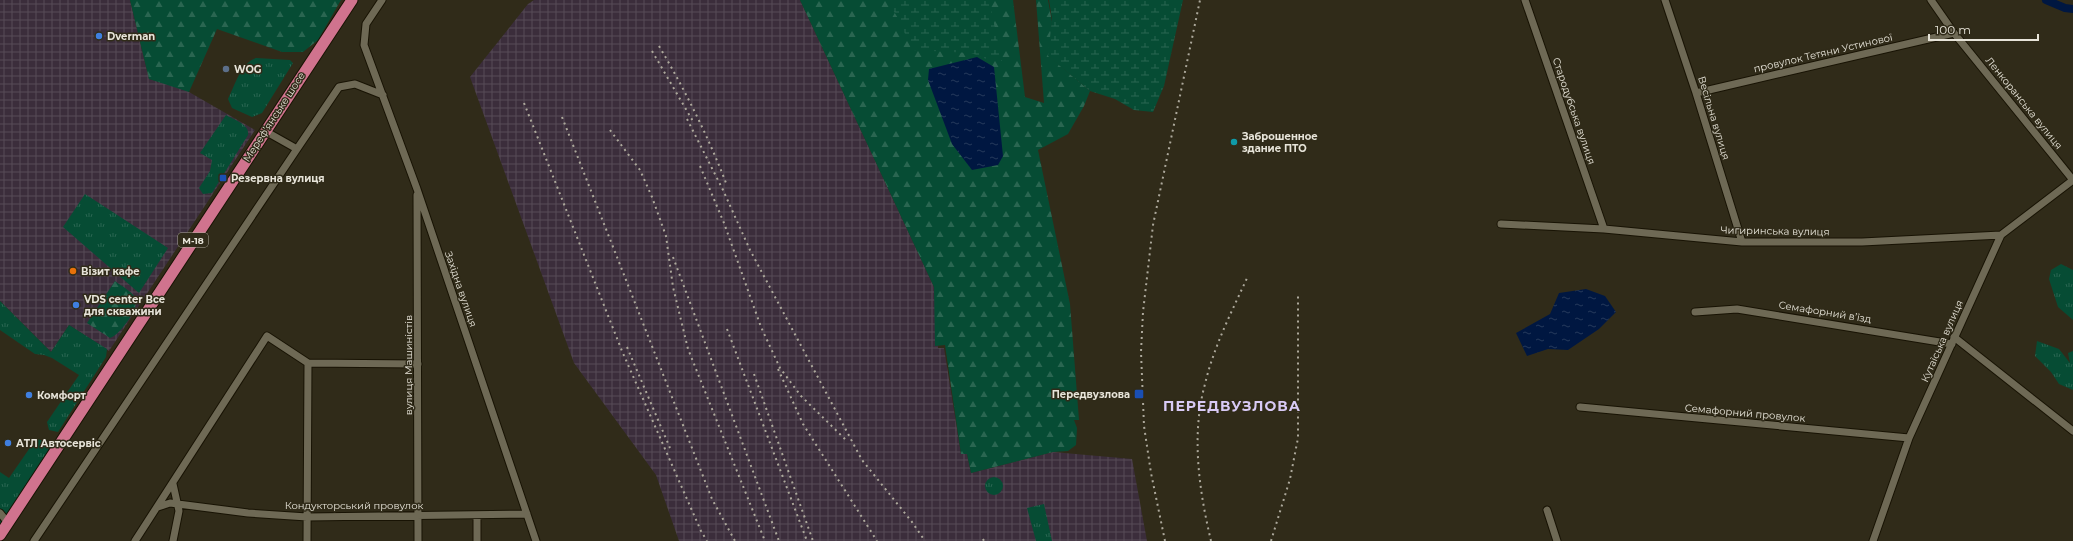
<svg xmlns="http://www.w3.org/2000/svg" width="2073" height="541" viewBox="0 0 2073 541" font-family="Montserrat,sans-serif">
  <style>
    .industrial { fill: url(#industrial-grid) }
    .grass { fill: url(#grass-tufts) }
    .forest { fill: url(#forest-firs) }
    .wetland { fill: url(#wetland-marsh) }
    .water { fill: url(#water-ripples) }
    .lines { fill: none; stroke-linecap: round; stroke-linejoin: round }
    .canal { stroke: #001741; stroke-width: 8 }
    .minor-casing { stroke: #181304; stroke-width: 9 }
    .highway-casing { stroke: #181304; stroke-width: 13 }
    .minor { stroke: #6e6955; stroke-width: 7 }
    .highway { stroke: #d0738e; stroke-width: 11 }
    .rail { stroke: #ada99c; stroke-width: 2; stroke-dasharray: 2 4; stroke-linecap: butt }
    .shop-dot { fill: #3f7fe0; stroke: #302b19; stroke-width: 1.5 }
    .service-dot { fill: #5c6f8a; stroke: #302b19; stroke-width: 1.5 }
    .culture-dot { fill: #0f9aa8; stroke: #302b19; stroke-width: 1.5 }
    .transit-dot { fill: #1a4fb4; stroke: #302b19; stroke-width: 1.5 }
    .food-dot { fill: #e8710a; stroke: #302b19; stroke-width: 1.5 }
    .labels { text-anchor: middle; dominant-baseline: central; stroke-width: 3; stroke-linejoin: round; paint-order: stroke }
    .shield { fill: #302b19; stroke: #b0ac9f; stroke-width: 1 }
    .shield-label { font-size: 9px; font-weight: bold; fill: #e7e4d9 }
    .poi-label { font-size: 10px; font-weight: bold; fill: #e7e4d9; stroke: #302b19; text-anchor: start }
    .street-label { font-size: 10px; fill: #e7e4d9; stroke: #302b19 }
    .district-label { font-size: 14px; font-weight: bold; letter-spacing: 1px; fill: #d8caf5; stroke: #302b19 }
  </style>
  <defs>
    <pattern id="industrial-grid" width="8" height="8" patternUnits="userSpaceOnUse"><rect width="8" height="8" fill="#3b2d3b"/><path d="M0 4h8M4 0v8" fill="none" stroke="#574b57"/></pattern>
    <pattern id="grass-tufts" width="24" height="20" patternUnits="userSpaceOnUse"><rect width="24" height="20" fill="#064c34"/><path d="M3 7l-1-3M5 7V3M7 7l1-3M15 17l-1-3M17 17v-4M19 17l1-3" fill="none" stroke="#2a6651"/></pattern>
    <pattern id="forest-firs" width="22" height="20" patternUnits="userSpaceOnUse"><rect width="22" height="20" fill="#064c34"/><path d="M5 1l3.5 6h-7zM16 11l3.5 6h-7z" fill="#2a6651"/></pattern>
    <pattern id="wetland-marsh" width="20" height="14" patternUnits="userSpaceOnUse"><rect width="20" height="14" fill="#064c34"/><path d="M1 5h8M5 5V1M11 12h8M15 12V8" fill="none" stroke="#2a6651"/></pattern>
    <pattern id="water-ripples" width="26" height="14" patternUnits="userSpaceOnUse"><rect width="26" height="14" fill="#001741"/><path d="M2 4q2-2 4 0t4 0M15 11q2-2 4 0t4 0" fill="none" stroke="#25395c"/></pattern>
  </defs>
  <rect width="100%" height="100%" fill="#302b19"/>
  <!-- industrial -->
  <path class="industrial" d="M0 0H130L149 79 182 88 255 130 109 351 69 325 51 352 0 301Z
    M534 0H800L934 287 938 348H944L961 454H967L971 473 1053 452 1132 459 1147 541H679L656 475 574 363 470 77 528 4Z"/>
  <!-- grass -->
  <path class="grass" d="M256 58 290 60 293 63 262 113 252 117 232 108 228 99C235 85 241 63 256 58Z
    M226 115C234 120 250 124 248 135L212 193 203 194 199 188 210 171 212 160 200 153Z
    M85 194 168 248 139 293 63 227Z
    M2061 264 2073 270V320L2058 307 2049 279 2051 270Z
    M0 301 51 352 69 325 107 349 106 357 58 432 49 430 47 422 79 375 52 358 44 355 35 354 0 330Z
    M2037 341 2059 349 2070 363 2068 353 2073 351V390L2059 384 2051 372 2035 356Z
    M36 439 45 441 49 448 48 451 0 525V472L9 478Z
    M985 486a9 9 0 1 1 18 0a9 9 0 1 1-18 0Z
    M1044 504 1052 541H1036L1027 508Z"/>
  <!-- forest -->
  <path class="forest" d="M130 0H341L318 40 303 52H282L217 29 189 92 149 79Z
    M800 0H1013L1025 97 1044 103 1036 0H1048L1052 22 1050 57 1090 91 1084 106 1068 134 1038 150 1070 304 1079 420H1074L1077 428 1076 445 1068 451 1053 452 971 473 967 454H961L945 345 935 346 934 287Z
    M115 281C121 286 134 292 136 300 138 310 119 336 110 338L87 323Z"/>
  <!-- wetland -->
  <path class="wetland" d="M887 0H989L1002 61 989 60 971 53 912 50 899 20Z
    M1049 0H1183L1164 86 1153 112 1134 110 1115 99 1090 91 1048 56 1052 19Z"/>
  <!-- water -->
  <path class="water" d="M977 57 994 67 1003 156 998 165 972 170 952 144 928 80 929 69Z
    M1586 289 1605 296 1616 312 1599 329 1568 350 1548 349 1527 356 1516 333 1550 314 1559 293Z"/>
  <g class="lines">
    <!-- canal -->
    <path class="canal" d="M2046 0 2065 8 2073 9"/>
    <!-- minor casing -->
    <g class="minor-casing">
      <path id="minor" d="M382 0 366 24 364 45 417 189 536 541
        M1525 0 1604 229
        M1665 0 1696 93 1742 242
        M1931 0 1954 33 2073 180
        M1696 93 1954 33
        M265 131 297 149 339 87 355 84 383 95
        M417 195 418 541
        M1501 224 1604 229 1742 242H1862L2001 235
        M1695 312 1737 309 1952 344
        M1954 337 2073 431
        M308 363 418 364
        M1580 407 1909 438
        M158 507 170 503 248 513 307 517 527 514
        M1547 510 1557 541
        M0 513 8 523
        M477 515V541
        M34 541 297 149
        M135 541 267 336 308 363 307 541
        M173 541 179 511 173 484
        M1873 541 1909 438 2001 235 2073 180"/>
    </g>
    <!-- highway casing -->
    <g class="highway-casing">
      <path id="highway" d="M0 535 352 0"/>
    </g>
    <!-- minor -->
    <use href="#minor" class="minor"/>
    <!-- highway -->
    <use href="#highway" class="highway"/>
    <!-- rail -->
    <path class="rail" d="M659 46C685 90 708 136 726 183
      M652 51 694 123
      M524 103 622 351 701 531 707 541
      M562 117 712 499 735 541
      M687 119 723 190 750 250 862 460 912 522 925 541
      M610 130 640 170 652 197 666 236 673 287 688 349 765 541
      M700 166 724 223 761 327 780 368 801 396 847 441
      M673 257 779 541
      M727 329 807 541
      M627 347 670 448
      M778 369 803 424 877 541
      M754 374 813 541
      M983 539 984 541
      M1165 541 1151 473 1144 426 1141 352 1143 312 1153 225 1200 0
      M1211 541C1199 490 1191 435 1205 384 1214 346 1232 311 1248 276
      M1271 541 1290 479 1298 438V293"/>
  </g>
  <!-- markers -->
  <g class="shop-dot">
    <circle cx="99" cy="36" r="4"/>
    <circle cx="76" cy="305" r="4"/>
    <circle cx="29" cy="395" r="4"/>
    <circle cx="8" cy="443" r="4"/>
  </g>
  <circle class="service-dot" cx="226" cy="69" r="4"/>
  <circle class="culture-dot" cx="1234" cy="142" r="4"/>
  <g class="transit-dot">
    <rect x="219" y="174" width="8" height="8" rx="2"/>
    <rect x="1134" y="389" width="10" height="10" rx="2"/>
  </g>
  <circle class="food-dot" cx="73" cy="271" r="4"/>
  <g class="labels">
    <!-- shield labels -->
    <rect class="shield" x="178" y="233" width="30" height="14" rx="3"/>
    <g class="shield-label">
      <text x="193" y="240">М-18</text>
    </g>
    <!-- poi labels -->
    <g class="poi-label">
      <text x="107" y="36">Dverman</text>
      <text x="234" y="69">WOG</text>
      <text x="1242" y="136">Заброшенное<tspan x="1242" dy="12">здание ПТО</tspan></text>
      <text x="231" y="178">Резервна вулиця</text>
      <text x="81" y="271">Візит кафе</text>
      <text x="84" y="299">VDS center Все<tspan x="84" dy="12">для скважини</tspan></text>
      <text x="1130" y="394" text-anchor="end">Передвузлова</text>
      <text x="37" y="395">Комфорт</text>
      <text x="16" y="443">АТЛ Автосервіс</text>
    </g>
    <!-- street labels -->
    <g class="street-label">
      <text transform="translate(1823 53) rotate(-13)">провулок Тетяни Устинової</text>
      <text transform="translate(2024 103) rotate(51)">Ленкоранська вулиця</text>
      <text transform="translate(1574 111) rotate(71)">Стародубська вулиця</text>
      <text transform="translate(274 117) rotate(-57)">Мереф’янське шосе</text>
      <text transform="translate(1714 118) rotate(73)">Весільна вулиця</text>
      <text transform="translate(1775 231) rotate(1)">Чигиринська вулиця</text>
      <text transform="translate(461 289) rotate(71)">Західна вулиця</text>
      <text transform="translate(1825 312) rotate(9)">Семафорний в’їзд</text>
      <text transform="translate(1942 341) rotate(-66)">Кутаїська вулиця</text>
      <text transform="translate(408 365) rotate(-90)">вулиця Машиністів</text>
      <text transform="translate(1745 413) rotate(5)">Семафорний провулок</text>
      <text x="354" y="505">Кондукторський провулок</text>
    </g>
    <!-- district labels -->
    <g class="district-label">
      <text x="1232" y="406">ПЕРЕДВУЗЛОВА</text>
    </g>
  </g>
  <!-- scale -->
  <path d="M1929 34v6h109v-6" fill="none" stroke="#e7e4d9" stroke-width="2"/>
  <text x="1935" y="34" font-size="12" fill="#e7e4d9" stroke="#302b19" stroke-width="3" paint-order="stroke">100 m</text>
</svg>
